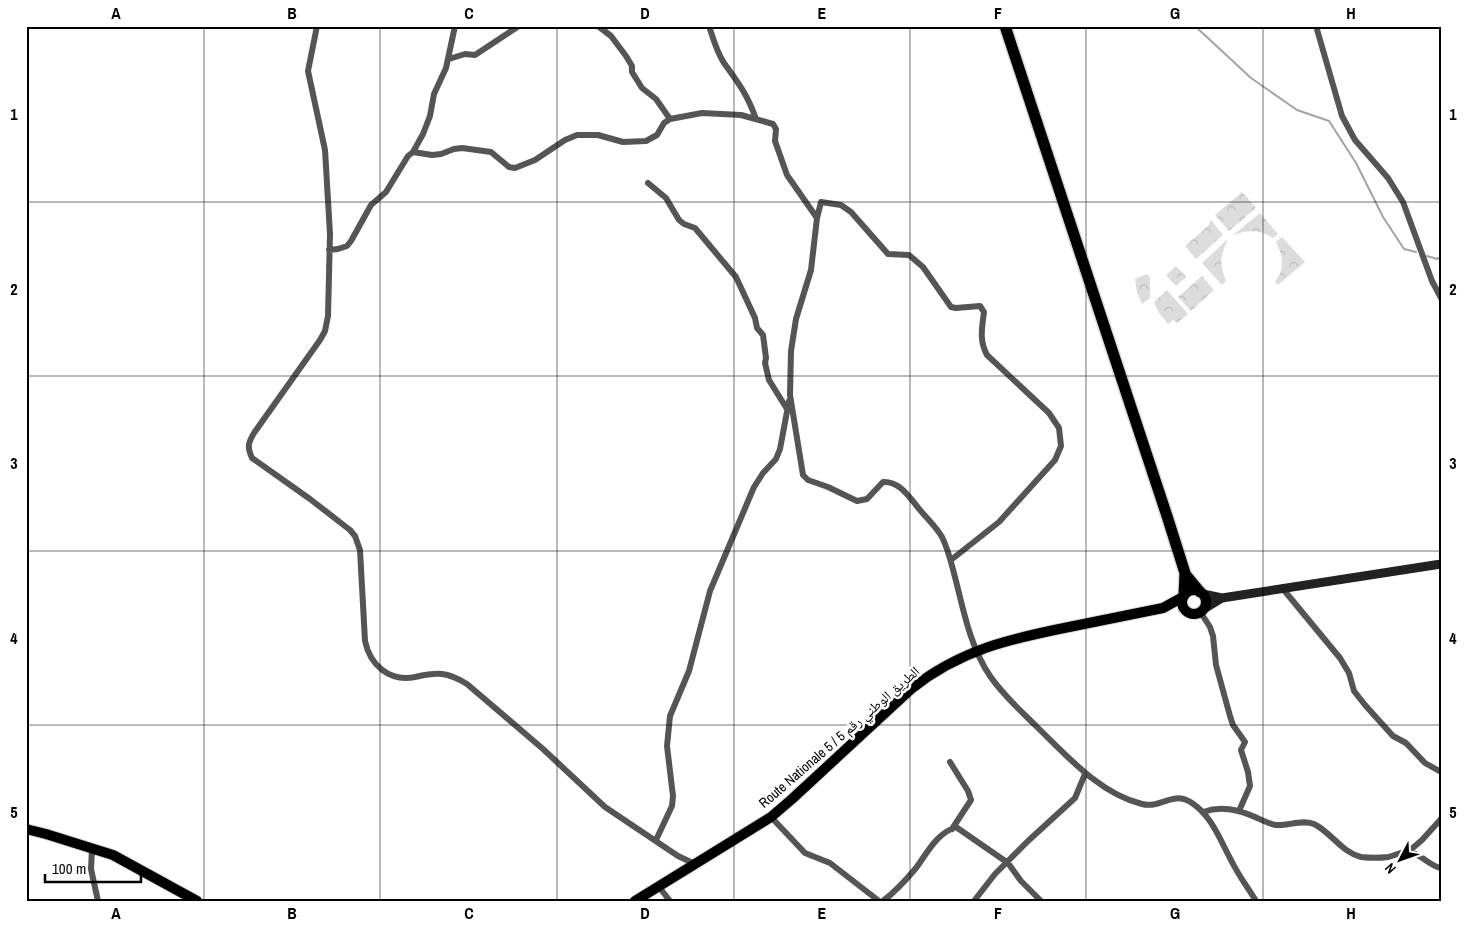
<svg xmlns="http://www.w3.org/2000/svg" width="1467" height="927" viewBox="0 0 1467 927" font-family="'Archivo Narrow','Noto Naskh Arabic',sans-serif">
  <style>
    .forest { fill: url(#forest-crowns) }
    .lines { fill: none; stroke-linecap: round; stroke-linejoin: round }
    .stream { stroke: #a3a3a3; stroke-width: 2 }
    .primary-casing { stroke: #dbdbdb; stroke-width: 12 }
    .highway-casing { stroke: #dbdbdb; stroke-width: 14 }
    .street { stroke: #555; stroke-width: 6 }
    .secondary { stroke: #222; stroke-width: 9 }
    .primary { stroke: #000; stroke-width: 10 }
    .highway { stroke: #000; stroke-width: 11 }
    .grid { fill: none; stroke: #000; stroke-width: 1; stroke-opacity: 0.55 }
    .labels { text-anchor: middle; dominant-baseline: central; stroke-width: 5; stroke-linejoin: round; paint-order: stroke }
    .street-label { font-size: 14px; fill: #000; stroke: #fff }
    .neatline { fill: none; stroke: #000; stroke-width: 2 }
    .grid-label { font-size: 16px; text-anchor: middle; font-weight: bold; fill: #000 }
  </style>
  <defs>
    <pattern id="forest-crowns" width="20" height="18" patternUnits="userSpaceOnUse" patternTransform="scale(1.25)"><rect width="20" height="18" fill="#dcdcdc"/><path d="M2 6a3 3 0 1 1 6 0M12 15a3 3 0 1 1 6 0" fill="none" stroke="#bbb"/></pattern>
  </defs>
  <rect width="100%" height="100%" fill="#fff"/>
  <!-- forest -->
  <path class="forest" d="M1242 192 1256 208 1229 231 1215 215Z
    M1260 213 1278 234 1273 238C1261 229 1246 230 1233 235Z
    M1211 220 1223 235 1196 259 1185 246 1208 226Z
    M1282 237 1305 262 1278 285 1275 282C1285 269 1283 256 1276 242Z
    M1228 239C1220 256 1219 264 1226 281L1222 285 1202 263Z
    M1176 266 1186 277 1176 286 1166 275Z
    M1147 274 1150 277V298L1142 304 1137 292 1135 279Z
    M1202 276 1214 290 1191 311 1178 297Z
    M1167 290 1188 314 1177 323 1173 320 1168 324 1159 313 1154 302Z"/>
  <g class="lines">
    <!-- stream -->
    <path class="stream" d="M1195 26 1251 78 1297 110 1329 121 1356 163 1383 217 1404 249 1416 252
      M1427 256 1437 259 1441 257"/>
    <!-- primary casing -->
    <g class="primary-casing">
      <path id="primary" d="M1182 602a12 12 0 1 1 24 0a12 12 0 1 1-24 0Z
        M26 829 46 834 113 855 197 901
        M635 901 771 817 792 799 911 689C960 650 1009 639 1069 627 1100 621 1132 614 1163 608L1183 597"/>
    </g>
    <!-- highway casing -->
    <g class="highway-casing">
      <path id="highway" d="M1005 26 1167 516 1185 573 1184 595
        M1185 574 1200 592"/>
    </g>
    <!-- street -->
    <path class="street" d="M317 26 308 71 325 150 330 234 328 316 325 331 320 340 254 433C248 443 247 447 252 458L310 499 350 530 355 536 360 550 365 641C370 665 389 682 415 677 424 675 433 673 442 674 452 675 459 679 467 684L543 749 605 807 678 856 695 864
      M598 26 611 36 626 56 632 66V72L642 88 656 99 670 119
      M709 26C713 38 717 53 724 63 739 84 747 94 756 119
      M1316 26 1342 116 1355 140 1388 178 1403 202 1432 281 1441 298
      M449 59 465 54 475 55 519 26
      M413 152 423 134 430 116 434 94 446 68 455 26
      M648 183 666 198 679 220 684 224 695 228 736 277 755 318 757 328 763 335 766 358 765 363 769 380 787 409
      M329 250 338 249 347 246 351 241 371 205 386 192 408 156 413 152 432 155 441 154 454 149 462 148 484 151 491 152 509 167 515 168 535 160 565 140 577 135H598L623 142 646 141 657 135 664 123 670 119 702 113 741 115 773 124 776 129 775 141 787 175 817 218
      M951 560 999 522 1055 460 1061 446 1059 428 1049 413 987 355C979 340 982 328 984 312L980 306 956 308 951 307 923 267 909 255 888 254 851 212 841 205 821 202 817 218 811 270 796 319 791 351 790 395 803 475 808 480 828 487 857 501 867 499 883 482C898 481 907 494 916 505 924 516 935 525 942 537 949 551 952 566 956 581 964 613 971 648 990 676 1003 695 1020 710 1036 726 1066 755 1100 794 1142 804 1161 809 1172 790 1192 803 1212 816 1221 842 1232 862 1239 876 1248 888 1256 901
      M1283 589 1340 658 1349 673 1354 691 1365 705 1393 736 1406 743 1425 763 1441 772
      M1201 613 1210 627 1213 636 1216 665 1230 716 1233 725 1245 742 1241 750 1248 772 1250 786 1239 811
      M950 762 968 791 971 800 952 829
      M1203 812C1221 806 1237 809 1255 817 1262 820 1269 824 1276 825 1289 826 1302 819 1314 824 1332 833 1341 852 1361 857 1369 858 1380 858 1388 857 1394 856 1400 852 1407 852 1419 851 1428 866 1441 868
      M771 817 805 853 830 863 879 901
      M656 840 672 806 673 796 667 746 670 716 689 671 710 591 754 487 763 473 776 459 780 449 789 401
      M92 849 91 869 98 901
      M1408 852 1422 840 1441 819
      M659 887 670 901
      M883 901C896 891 906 880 916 868 927 853 937 833 956 827L1008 863 1021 881 1041 901
      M974 901 995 874 1028 841 1075 798 1085 774"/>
    <!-- secondary -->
    <path class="secondary" d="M1203 594 1222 598 1441 564
      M1204 609 1222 598"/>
    <!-- primary -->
    <use href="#primary" class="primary"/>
    <!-- highway -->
    <use href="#highway" class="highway"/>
  </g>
  <!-- grid -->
  <path class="grid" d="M204 26V901M380 26V901M557 26V901M734 26V901M910 26V901M1086 26V901M1263 26V901M26 202H1441M26 376H1441M26 551H1441M26 725H1441"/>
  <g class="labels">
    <!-- street labels -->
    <g class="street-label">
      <text transform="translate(839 737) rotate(-41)">Route Nationale 5 / الطريق الوطني رقم 5</text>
    </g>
  </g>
  <!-- border -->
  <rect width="1467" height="927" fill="none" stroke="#ffffff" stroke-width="55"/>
  <!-- north arrow -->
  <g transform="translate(1400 860) rotate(229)" stroke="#ffffff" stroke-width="4" paint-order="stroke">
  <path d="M0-4L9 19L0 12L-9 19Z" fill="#000000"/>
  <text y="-8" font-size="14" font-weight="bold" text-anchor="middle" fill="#000000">N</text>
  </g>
  <!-- scale -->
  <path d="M45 874v8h96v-8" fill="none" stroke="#000000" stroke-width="2.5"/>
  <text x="52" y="874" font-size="15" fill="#000000" stroke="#ffffff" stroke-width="4" paint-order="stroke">100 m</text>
  <rect x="28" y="28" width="1412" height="872" class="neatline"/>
  <g class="grid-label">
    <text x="116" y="19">A</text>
    <text x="292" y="19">B</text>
    <text x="469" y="19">C</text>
    <text x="645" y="19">D</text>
    <text x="822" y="19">E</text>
    <text x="998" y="19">F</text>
    <text x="1175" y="19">G</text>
    <text x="1351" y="19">H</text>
    <text x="14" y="120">1</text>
    <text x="1453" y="120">1</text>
    <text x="14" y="295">2</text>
    <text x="1453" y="295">2</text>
    <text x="14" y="469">3</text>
    <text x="1453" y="469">3</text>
    <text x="14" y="644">4</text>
    <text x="1453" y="644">4</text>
    <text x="14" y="818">5</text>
    <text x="1453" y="818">5</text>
    <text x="116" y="919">A</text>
    <text x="292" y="919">B</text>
    <text x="469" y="919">C</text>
    <text x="645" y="919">D</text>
    <text x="822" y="919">E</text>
    <text x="998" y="919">F</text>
    <text x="1175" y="919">G</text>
    <text x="1351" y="919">H</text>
  </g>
</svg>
